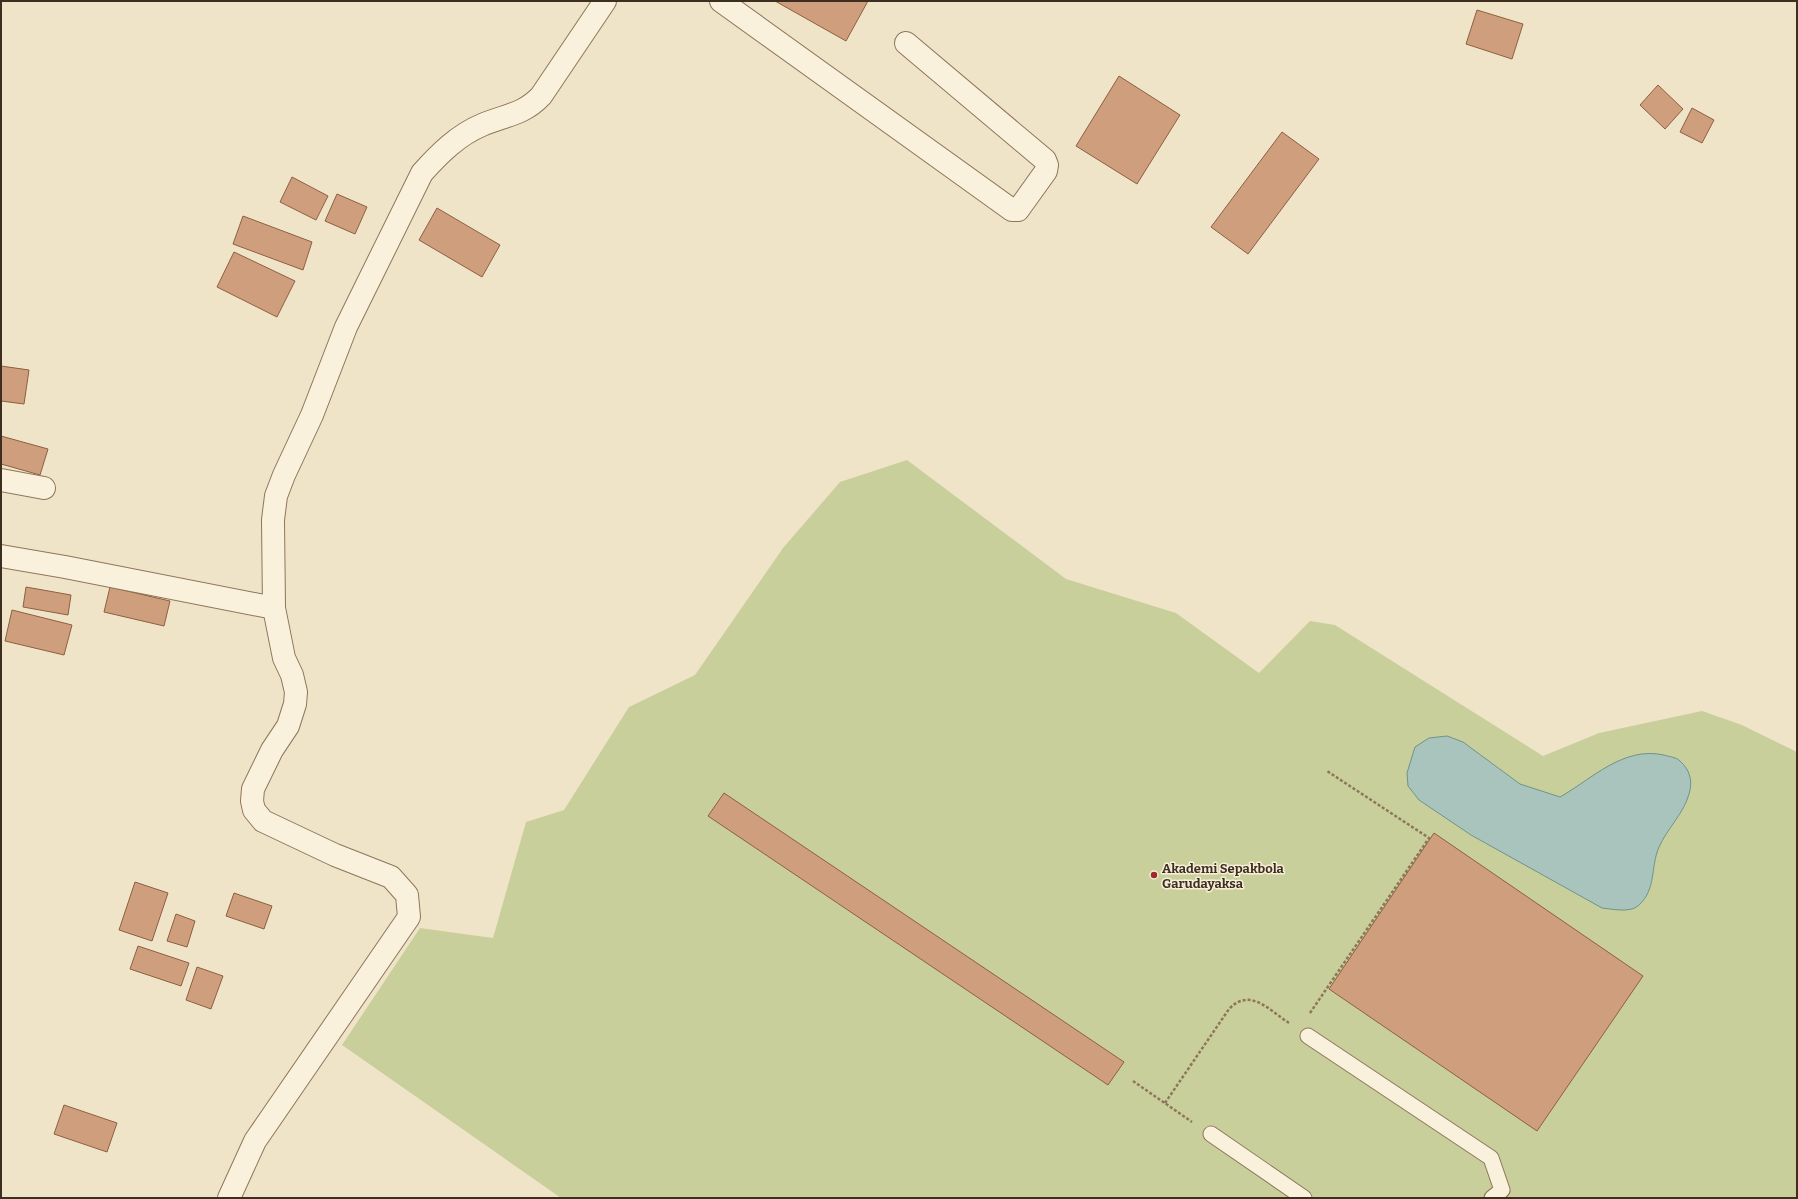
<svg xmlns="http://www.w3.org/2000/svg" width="1798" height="1199" viewBox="0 0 1798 1199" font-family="Bitter,serif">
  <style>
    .green { fill: #c9cf9b }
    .water { fill: #a9c4bc; stroke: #6f938a }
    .building { fill: #cf9f7d; stroke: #8d5f41 }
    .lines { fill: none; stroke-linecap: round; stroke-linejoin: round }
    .lane-casing { stroke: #8d765c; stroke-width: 17 }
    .street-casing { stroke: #8d765c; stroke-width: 24 }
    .path { stroke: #8d765c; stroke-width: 2.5; stroke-dasharray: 3 2; stroke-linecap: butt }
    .lane { stroke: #faf1dc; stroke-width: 15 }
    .street { stroke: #faf1dc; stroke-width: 22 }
    .poi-dot { fill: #9e2a2b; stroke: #f7eed8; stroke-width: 1.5 }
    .labels { text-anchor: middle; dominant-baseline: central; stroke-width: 3; stroke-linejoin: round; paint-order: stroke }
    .poi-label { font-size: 13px; font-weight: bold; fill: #3d2e20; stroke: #f7eed8; text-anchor: start }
  </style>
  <rect width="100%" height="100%" fill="#f0e4c8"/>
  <!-- green -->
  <path class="green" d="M907 460 1066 579 1176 613 1259 673 1310 621 1335 625 1543 756 1599 733 1702 711 1742 725 1797 752V1198H561L342 1045 420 928 493 938 526 822 564 810 629 707 695 675 783 548 840 482Z"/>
  <!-- water -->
  <path class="water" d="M1447 736 1463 742 1520 784 1560 797C1592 779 1623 746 1664 755 1670 757 1676 757 1680 761 1690 770 1693 781 1689 794 1684 813 1667 829 1659 847 1650 868 1657 889 1638 906 1629 913 1612 909 1602 908L1471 835 1419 800 1408 786 1407 773 1415 747 1429 738Z"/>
  <!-- building -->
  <path class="building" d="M775 1H868L846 41Z
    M1477 10 1523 24 1512 59 1466 44Z
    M1119 76 1180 115 1137 184 1076 146Z
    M1658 85 1683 109 1665 129 1640 105Z
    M1692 108 1714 120 1702 143 1680 132Z
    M1282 132 1319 159 1248 254 1211 227Z
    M292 177 328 196 316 220 280 202Z
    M337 194 367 207 355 234 325 221Z
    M437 208 500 245 482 277 419 240Z
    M243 216 312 242 303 270 233 244Z
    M234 252 295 281 277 317 217 287Z
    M1 366 29 370 24 404 1 401Z
    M1 436 48 449 40 475 1 464Z
    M26 587 71 595 68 615 23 607Z
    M110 587 170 601 164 626 104 612Z
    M12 610 72 625 64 655 5 641Z
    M724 793 1124 1062 1108 1085 708 816Z
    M1434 833 1643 976 1537 1131 1329 989Z
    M135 882 168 893 152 941 119 930Z
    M234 893 272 906 264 929 226 916Z
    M176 914 195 921 187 947 167 941Z
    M138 946 189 963 181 986 130 969Z
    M197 967 223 976 211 1009 186 1000Z
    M64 1105 117 1123 107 1152 54 1134Z"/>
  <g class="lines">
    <!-- lane casing -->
    <g class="lane-casing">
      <path id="lane" d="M1308 1036 1491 1158 1502 1190 1492 1198
        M1211 1134 1304 1198"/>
    </g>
    <!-- street casing -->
    <g class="street-casing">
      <path id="street" d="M721 1 1012 210H1018L1046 171 1047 165 1045 160 906 43
        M1 480 44 488
        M1 556 65 567 274 608 273 520 276 496 284 475 312 415 346 327 422 173C439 154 458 135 482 125 505 115 523 115 541 96L605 1
        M229 1198 255 1141 409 917 407 895 391 877 335 855 263 821 254 810 252 801 253 789 272 750 288 726 295 704 296 692 292 675 284 658 274 608"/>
    </g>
    <!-- path -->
    <path class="path" d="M1310 1013 1429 838 1327 771
      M1133 1081 1192 1122
      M1165 1103 1229 1009C1250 987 1269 1010 1289 1023"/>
    <!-- lane -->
    <use href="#lane" class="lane"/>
    <!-- street -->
    <use href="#street" class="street"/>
  </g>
  <!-- markers -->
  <circle class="poi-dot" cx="1154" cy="875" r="4"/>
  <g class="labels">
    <!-- poi labels -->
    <g class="poi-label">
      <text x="1162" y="868">Akademi Sepakbola<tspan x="1162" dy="15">Garudayaksa</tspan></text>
    </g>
  </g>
  <!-- border -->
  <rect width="1798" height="1199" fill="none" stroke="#3d2e20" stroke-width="4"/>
</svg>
